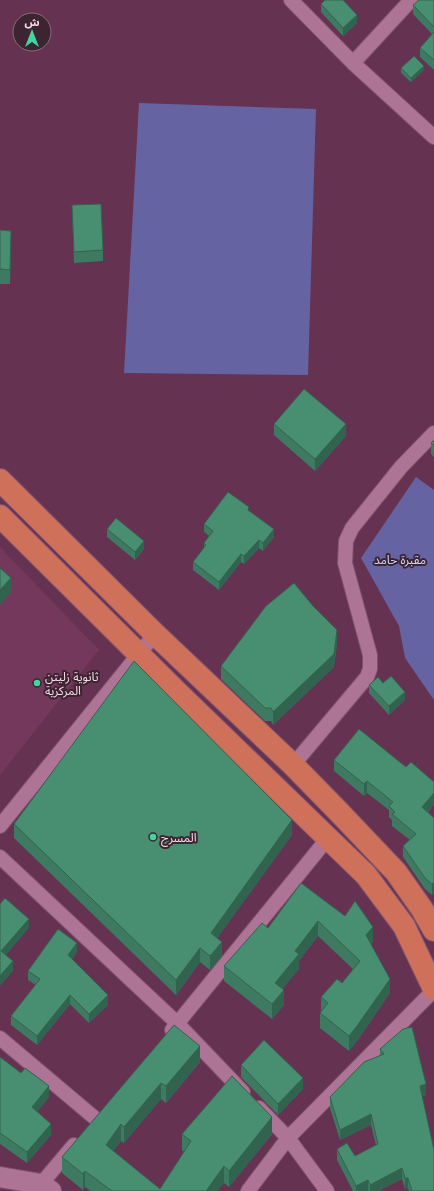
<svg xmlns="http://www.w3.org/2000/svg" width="434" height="1191" viewBox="0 0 434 1191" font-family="'PT Sans','Noto Sans Arabic',sans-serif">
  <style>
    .built { fill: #73385c }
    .green { fill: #6663a3 }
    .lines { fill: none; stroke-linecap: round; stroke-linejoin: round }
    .street-casing { stroke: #7e536d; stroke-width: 16 }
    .secondary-casing { stroke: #7e536d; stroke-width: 22 }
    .primary-casing { stroke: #7e536d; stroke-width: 24 }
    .street { stroke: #ae7495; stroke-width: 14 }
    .secondary { stroke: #ae7495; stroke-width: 20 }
    .primary { stroke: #ce705a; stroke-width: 22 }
    .wall { fill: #3e7a61 }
    .shaded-wall { fill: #32634f }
    .building { fill: #488e71; stroke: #32634f }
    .poi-dot { fill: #43d4a0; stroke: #3c2431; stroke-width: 1.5 }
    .labels { text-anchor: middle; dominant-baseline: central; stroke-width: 4; stroke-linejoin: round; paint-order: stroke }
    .park-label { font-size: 12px; fill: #d8d9fe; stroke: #3c2431 }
    .poi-label { font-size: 12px; fill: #fcdced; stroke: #3c2431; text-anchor: start }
  </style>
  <rect width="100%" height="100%" fill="#653251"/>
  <!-- built -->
  <path class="built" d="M0 547 99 650 0 775Z"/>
  <!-- green -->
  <path class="green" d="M139 103 316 109 308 375 124 373Z
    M416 477 434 490V700L405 658 399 626 361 558Z"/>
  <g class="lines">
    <!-- street casing -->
    <g class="street-casing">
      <path id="street" d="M291 0 353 63 434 137
        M353 63 411 0
        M293 765 367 677 370 669V655L345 563 346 541 352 528 401 467 434 433
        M0 826 155 634
        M0 857 178 1024 243 1092
        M172 1030 328 838
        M0 1038 96 1119
        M259 1108 288 1138 327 1191
        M41 1184 74 1145
        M248 1191 288 1138 434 990"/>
    </g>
    <!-- secondary casing -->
    <g class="secondary-casing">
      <path id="secondary" d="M0 1177 41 1184 51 1191"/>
    </g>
    <!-- primary casing -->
    <g class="primary-casing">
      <path id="primary" d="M0 480 155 634 293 765 337 810 396 872 422 909 434 930
        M0 516 177 692 366 875 404 926 434 989"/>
    </g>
    <!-- street -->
    <use href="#street" class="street"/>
    <!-- secondary -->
    <use href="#secondary" class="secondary"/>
    <!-- primary -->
    <use href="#primary" class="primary"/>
  </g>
  <!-- wall -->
  <path class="wall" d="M434 0V70L420 57V48L432 34 413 14V5Z
    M321 4 357 23 343 36 321 12Z
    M401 68 424 70 411 82 401 73Z
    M72 205 103 250V261L74 263Z
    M0 230 11 245 10 284H0Z
    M274 424 346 436 315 471 274 435Z
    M434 440V457L431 454V443Z
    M249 511 274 537 263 551 259 548 244 564 241 562 219 590 193 570V562L204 549V543L209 536 204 532V524Z
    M107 529 144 549 135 560 107 537Z
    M337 643 334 667 273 725 271 721H265L221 679V666Z
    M383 683 405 700 389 715 369 693V685Z
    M334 760 406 767 434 782V804L428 812 434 818V893L432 895 425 889 403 857V846L410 840 392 826V820L389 817V810L367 793 364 796 334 771Z
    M14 824 292 835 217 938 222 956 210 970 200 962 176 995 14 838Z
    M301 883 373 942 371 944 390 993 357 1041 349 1051 320 1028V1013L321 1012V997L342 983 353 969 318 936 299 961V969L282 989 284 1005 272 1019 224 981V966L268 928Z
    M77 952 72 959 108 1005 89 1023 70 1004 37 1045 11 1025V1016L36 985 28 980V971Z
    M174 1025 200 1062 166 1103 161 1099 124 1143 121 1141 113 1151 160 1189 184 1152 182 1150V1134H272L229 1187 224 1183 217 1191H91L85 1187 83 1190 62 1173V1157Z
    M380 1049 426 1095 422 1096 434 1191H409L408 1188 405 1189 402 1179 378 1191H353L337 1160V1149L355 1156 376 1145 371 1125 340 1140 330 1108V1097L380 1056Z
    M0 1057 21 1073 49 1097 37 1112 51 1135 27 1163 0 1144Z
    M241 1065 303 1089 278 1115 241 1077Z"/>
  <!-- shaded-wall -->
  <path class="shaded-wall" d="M357 15V23L343 36V28Z
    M424 66V70L411 82V78Z
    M11 231V245L10 284V270Z
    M346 424V436L315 471V459Z
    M274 529V537L263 551V543Z
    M259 540V548L244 564V556Z
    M144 541V549L135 560V552Z
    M241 554V562L219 590V582Z
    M11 578V592L0 605V590Z
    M337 630V643L334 667 273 725V712Z
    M405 692V700L389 715V706Z
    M367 781V793L364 796V784Z
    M434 793V804L422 818V807Z
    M292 820V835L211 947V933Z
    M434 882V893L432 895V884Z
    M29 919V928L1 961V951Z
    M318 921V936L299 961V969L275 998V983L295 951Z
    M373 927V942L366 949V935Z
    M222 942V956L210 970V956Z
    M77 943V952L68 965V955Z
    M200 948V962L176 995V980Z
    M13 961V971L0 986V976Z
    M390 979V993L357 1041 349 1051V1036Z
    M284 990V1005L272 1019V1004Z
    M70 995V1004L37 1045V1036Z
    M108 995V1005L89 1023V1014Z
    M200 1046V1062L166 1103V1086Z
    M303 1078V1089L278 1115V1104Z
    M161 1083V1099L124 1143V1127Z
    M426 1084V1095L420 1097V1086Z
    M49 1086V1097L32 1118V1107Z
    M371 1114V1125L340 1140V1130Z
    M272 1117V1134L229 1187V1171Z
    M51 1124V1135L27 1163V1152Z
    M121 1124V1141L106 1161V1145Z
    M224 1166V1183L217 1191H206Z
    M402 1168V1179L378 1191H370V1185Z
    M85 1171V1187L83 1190V1174Z
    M405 1178H408V1188L405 1189Z
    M368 1180V1191H356V1186Z"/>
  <!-- building -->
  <path class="building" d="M325 0H343L357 15 343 28 321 4Z
    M419 0H434V27L413 5Z
    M434 32V60L420 48Z
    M414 56 424 66 411 78 401 68Z
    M101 204 103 250 74 252 72 205Z
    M0 230 11 231 10 270 0 269Z
    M304 389 346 424 315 459 274 424Z
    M434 440V446L431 443Z
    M228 492 249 507 248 510 274 529 263 543 259 540 244 556 241 554 219 582 193 562 206 545 204 543 213 531 204 524Z
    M116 518 144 541 135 552 107 529Z
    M0 568 11 578 0 590Z
    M294 583 313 606 337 630 334 654 273 712 271 708H265L221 666 266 606Z
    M134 661 292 820 211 933 222 942 210 956 200 948 176 980 14 824Z
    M391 676 405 692 389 706 369 685 378 677 383 683Z
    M359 729 406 767 411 762 434 782V793L422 807 434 818V882L432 884 425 878 403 846 416 834 392 814 395 812 389 806 393 802 367 781 364 784 334 760Z
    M301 883 345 916 355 901 373 927 366 935 390 979 357 1026 349 1036 320 1013 328 1003 321 997 337 979 342 983 360 961 318 921 295 951 299 954 275 983 284 990 272 1004 224 966 262 923 268 928Z
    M5 898 29 919 1 951 13 961 0 976V904Z
    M58 929 77 943 68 955 108 995 89 1014 70 995 37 1036 11 1016 40 979 28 971Z
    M174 1025 200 1046 166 1086 161 1083 124 1127 121 1124 106 1145 160 1189 191 1141 182 1134 232 1076 272 1117 229 1171 224 1166 206 1191H112L85 1171 83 1174 62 1157Z
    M412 1027 426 1084 420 1086 434 1150V1191H412L408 1178H405L402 1168 370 1185 368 1180 356 1186 337 1149 347 1143 355 1156 378 1144 371 1114 340 1130 330 1097 364 1062 384 1054 380 1049 403 1029Z
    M264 1040 303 1078 278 1104 241 1065Z
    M0 1057 21 1073 25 1068 49 1086 32 1107 51 1124 27 1152 0 1133Z"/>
  <!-- markers -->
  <g class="poi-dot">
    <circle cx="37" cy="683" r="4"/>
    <circle cx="153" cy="837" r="4"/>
  </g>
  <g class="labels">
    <!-- park labels -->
    <g class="park-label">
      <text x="400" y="559">مقبرة حامد</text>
    </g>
    <!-- poi labels -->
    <g class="poi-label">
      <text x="45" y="676">ثانوية زليتن<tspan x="45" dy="14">المركزية</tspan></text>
      <text x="161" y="837">المسرح</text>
    </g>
  </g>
  <!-- north arrow -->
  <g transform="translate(32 32)"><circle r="19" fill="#3c2431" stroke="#896e7c"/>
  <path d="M0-3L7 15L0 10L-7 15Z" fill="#43d4a0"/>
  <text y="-6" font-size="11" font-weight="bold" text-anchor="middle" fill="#fcdced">ش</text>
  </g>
</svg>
